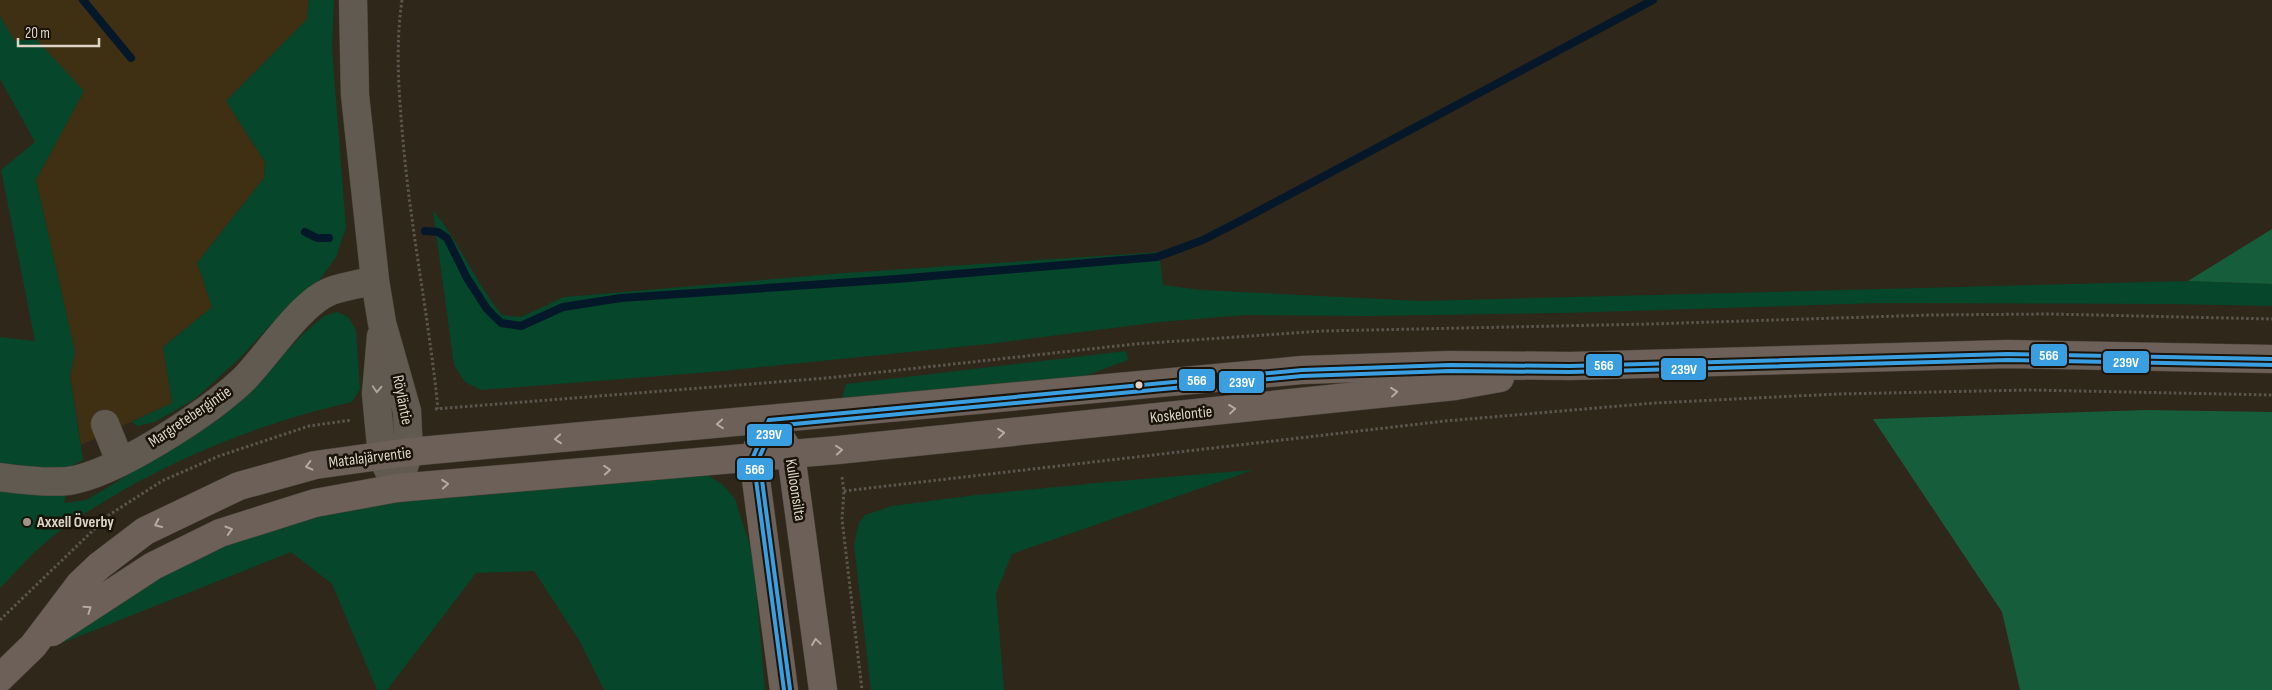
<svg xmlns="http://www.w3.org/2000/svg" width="2272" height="690" viewBox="0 0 2272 690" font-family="'Sofia Sans Condensed',sans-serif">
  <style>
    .built { fill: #3f2f13 }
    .green { fill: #06462a }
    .forest { fill: #165d3c }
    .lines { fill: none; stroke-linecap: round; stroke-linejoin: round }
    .stream { stroke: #051829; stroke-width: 8 }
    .minor-casing { stroke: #4a4339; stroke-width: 29 }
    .major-casing { stroke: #4a4339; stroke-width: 29 }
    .path { stroke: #5b564d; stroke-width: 3; stroke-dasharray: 2.5 2.5; stroke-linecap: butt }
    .minor { stroke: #615a51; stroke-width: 28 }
    .major { stroke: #6c6058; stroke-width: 28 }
    .bus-1-casing { stroke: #191309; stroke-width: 8 }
    .bus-2-casing { stroke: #191309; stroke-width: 8 }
    .bus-1 { stroke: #3a9fe1; stroke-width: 4 }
    .bus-2 { stroke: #3a9fe1; stroke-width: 4 }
    .oneway { stroke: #aba397 }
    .oneway2 { stroke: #b5aba0 }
    .bus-dot { fill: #ddd4c6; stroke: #191309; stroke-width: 2 }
    .poi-dot { fill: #a0978a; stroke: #191309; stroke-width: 2 }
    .labels { text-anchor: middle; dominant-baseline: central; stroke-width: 5; stroke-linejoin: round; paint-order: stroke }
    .street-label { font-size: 16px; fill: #ddd4c6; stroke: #191309 }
    .poi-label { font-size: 16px; font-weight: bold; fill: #ddd4c6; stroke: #191309; text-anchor: start }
    .line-badge { stroke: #191309; stroke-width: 2 }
    .badge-label { font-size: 14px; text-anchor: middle; font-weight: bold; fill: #fff }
  </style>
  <rect width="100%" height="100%" fill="#2f271a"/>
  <!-- built -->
  <path class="built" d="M0 0H309L307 19 226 101 265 162 264 178 197 263 212 307 163 347 172 403 81 445 70 376 75 352 36 180 84 91 15 42 0 16Z"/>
  <!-- green -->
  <path class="green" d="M309 0H334L332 48 346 228 336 257 321 278 287 307 238 360 195 399 155 422 138 426 131 422 172 403 163 347 212 307 197 263 264 178 265 162 226 101 307 19Z
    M0 16 15 41 35 38 84 91 36 180 75 352 70 376 83 460 73 465 64 503 86 500 115 483 237 403 303 334 324 316 337 312 348 317 356 330 360 389 352 402C265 422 182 454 105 501 85 513 64 526 46 542 29 556 15 573 0 588V337L35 341 1 170 35 142 0 79Z
    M433 210C460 243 475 282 502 315L521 317 564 297 845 273 1159 252 1163 285 1201 290 1421 301 2188 281 2272 284V306L2168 304 1879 303 1565 313 1366 316 1246 315 1160 322 988 344 723 371 481 390 465 382 454 365Z
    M1126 351 1128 360 1080 378 844 402 842 398 846 384Z
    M1253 470 1012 554 996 593 1004 690H871L854 545 859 523 865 515 892 506 976 495 1096 483Z
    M704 473 722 484 735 499 753 555 765 690H604L579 640 534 571 476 573 387 690H377L332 584 291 552 57 645 182 561 283 523 385 502Z"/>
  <!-- forest -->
  <path class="forest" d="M2272 229V284L2188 281Z
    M2146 410 2272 412V690H2020L2002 612 1873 419Z"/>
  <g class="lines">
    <!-- stream -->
    <path class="stream" d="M83 0 131 58
      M425 231 438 232 447 238 467 278 487 309 501 323 521 326 563 307 621 298 897 279 1157 257 1203 240 1240 221 1653 0
      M305 232 317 238H329"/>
    <!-- minor casing -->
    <g class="minor-casing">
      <path id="minor" d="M353 0 355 95 375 280 382 323 407 411 409 452 397 488
        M381 336 376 394 382 456 392 478
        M105 424 120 461
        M0 477C22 480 46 483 68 481 114 475 210 412 244 379 267 356 301 302 331 291 345 286 361 284 375 280"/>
    </g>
    <!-- major casing -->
    <g class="major-casing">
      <path id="major" d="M782 440 791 454 823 690
        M760 442 753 457 784 690
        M52 632 153 566 220 533 315 503 397 488 838 450 1455 386 1500 378
        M0 678 33 646 80 584 99 566 145 531 239 486 315 465 409 452 1302 370 1450 365 1570 366 2008 354 2272 359"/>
    </g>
    <!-- path -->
    <path class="path" d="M402 0C395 47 399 94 403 141 411 231 429 319 438 409
      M435 409 827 378 1135 344 1322 331 1650 324 1931 315 2049 314 2272 319
      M842 477 844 491 842 519 862 690
      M844 491 1445 421 1654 403 1837 394 2030 390 2272 395
      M0 620 109 515 162 481 219 456 309 426 352 420"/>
    <!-- minor -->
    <use href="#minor" class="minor"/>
    <!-- major -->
    <use href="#major" class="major"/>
    <!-- bus-1 casing -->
    <g class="bus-1-casing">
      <path id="bus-1" d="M784 690 753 457 769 420 1302 370 1450 365 1570 366 2008 354 2272 359"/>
    </g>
    <!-- bus-2 casing -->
    <g class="bus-2-casing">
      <path id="bus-2" d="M790 689 759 458 773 426 1302 376 1450 371 1570 372 2008 360 2272 365"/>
    </g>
    <!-- bus-1 -->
    <use href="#bus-1" class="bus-1"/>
    <!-- bus-2 -->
    <use href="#bus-2" class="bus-2"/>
  </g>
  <!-- one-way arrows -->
  <defs><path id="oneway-chevron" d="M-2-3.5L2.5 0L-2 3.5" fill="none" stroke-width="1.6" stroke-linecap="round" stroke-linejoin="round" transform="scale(1.25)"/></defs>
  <use class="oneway" href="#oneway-chevron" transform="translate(377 389) rotate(93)"/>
  <g class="oneway2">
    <use href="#oneway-chevron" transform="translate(1394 392) rotate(-6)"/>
    <use href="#oneway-chevron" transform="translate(1232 409) rotate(-6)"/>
    <use href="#oneway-chevron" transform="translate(720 424) rotate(175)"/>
    <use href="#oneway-chevron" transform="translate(1001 433) rotate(-6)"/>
    <use href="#oneway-chevron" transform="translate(558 439) rotate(175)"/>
    <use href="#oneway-chevron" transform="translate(839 450) rotate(-5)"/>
    <use href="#oneway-chevron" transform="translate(309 466) rotate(166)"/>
    <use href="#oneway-chevron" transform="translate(607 470) rotate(-5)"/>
    <use href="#oneway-chevron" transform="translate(445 484) rotate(-5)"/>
    <use href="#oneway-chevron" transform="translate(158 524) rotate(155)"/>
    <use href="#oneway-chevron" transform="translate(229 530) rotate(-17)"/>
    <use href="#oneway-chevron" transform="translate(88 609) rotate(-34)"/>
    <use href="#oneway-chevron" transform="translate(816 642) rotate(-98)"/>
  </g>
  <!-- markers -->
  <circle class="bus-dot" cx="1139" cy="385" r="4.5"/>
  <circle class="poi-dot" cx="27" cy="522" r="5"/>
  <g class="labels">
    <!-- street labels -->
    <g class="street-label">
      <text transform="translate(402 400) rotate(79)">Röyläntie</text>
      <text transform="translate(1181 415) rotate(-6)">Koskelontie</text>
      <text transform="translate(190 417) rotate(-34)">Margretebergintie</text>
      <text transform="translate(370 458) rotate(-7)">Matalajärventie</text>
      <text transform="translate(795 490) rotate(81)">Kulloonsilta</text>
    </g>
    <!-- poi labels -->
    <g class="poi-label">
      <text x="37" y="522">Axxell Överby</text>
    </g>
  </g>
  <g class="line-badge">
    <rect x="2030" y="343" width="38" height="24" rx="5" fill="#3a9fe1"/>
    <rect x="2102" y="350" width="48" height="24" rx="5" fill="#3a9fe1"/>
    <rect x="1585" y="353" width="38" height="24" rx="5" fill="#3a9fe1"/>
    <rect x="1660" y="357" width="47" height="24" rx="5" fill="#3a9fe1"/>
    <rect x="1178" y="368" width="38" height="24" rx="5" fill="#3a9fe1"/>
    <rect x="1218" y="370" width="47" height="24" rx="5" fill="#3a9fe1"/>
    <rect x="746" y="423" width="47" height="24" rx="5" fill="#3a9fe1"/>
    <rect x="736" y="457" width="38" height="24" rx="5" fill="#3a9fe1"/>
  </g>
  <g class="badge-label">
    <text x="2049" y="360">566</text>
    <text x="2126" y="367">239V</text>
    <text x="1604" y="370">566</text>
    <text x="1684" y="374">239V</text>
    <text x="1197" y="385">566</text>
    <text x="1242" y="387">239V</text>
    <text x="769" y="439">239V</text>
    <text x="755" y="474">566</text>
  </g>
  <!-- scale -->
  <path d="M18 38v8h81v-8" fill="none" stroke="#ddd4c6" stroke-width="2.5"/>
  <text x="25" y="38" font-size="15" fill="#ddd4c6" stroke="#191309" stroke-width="4" paint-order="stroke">20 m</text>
</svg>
